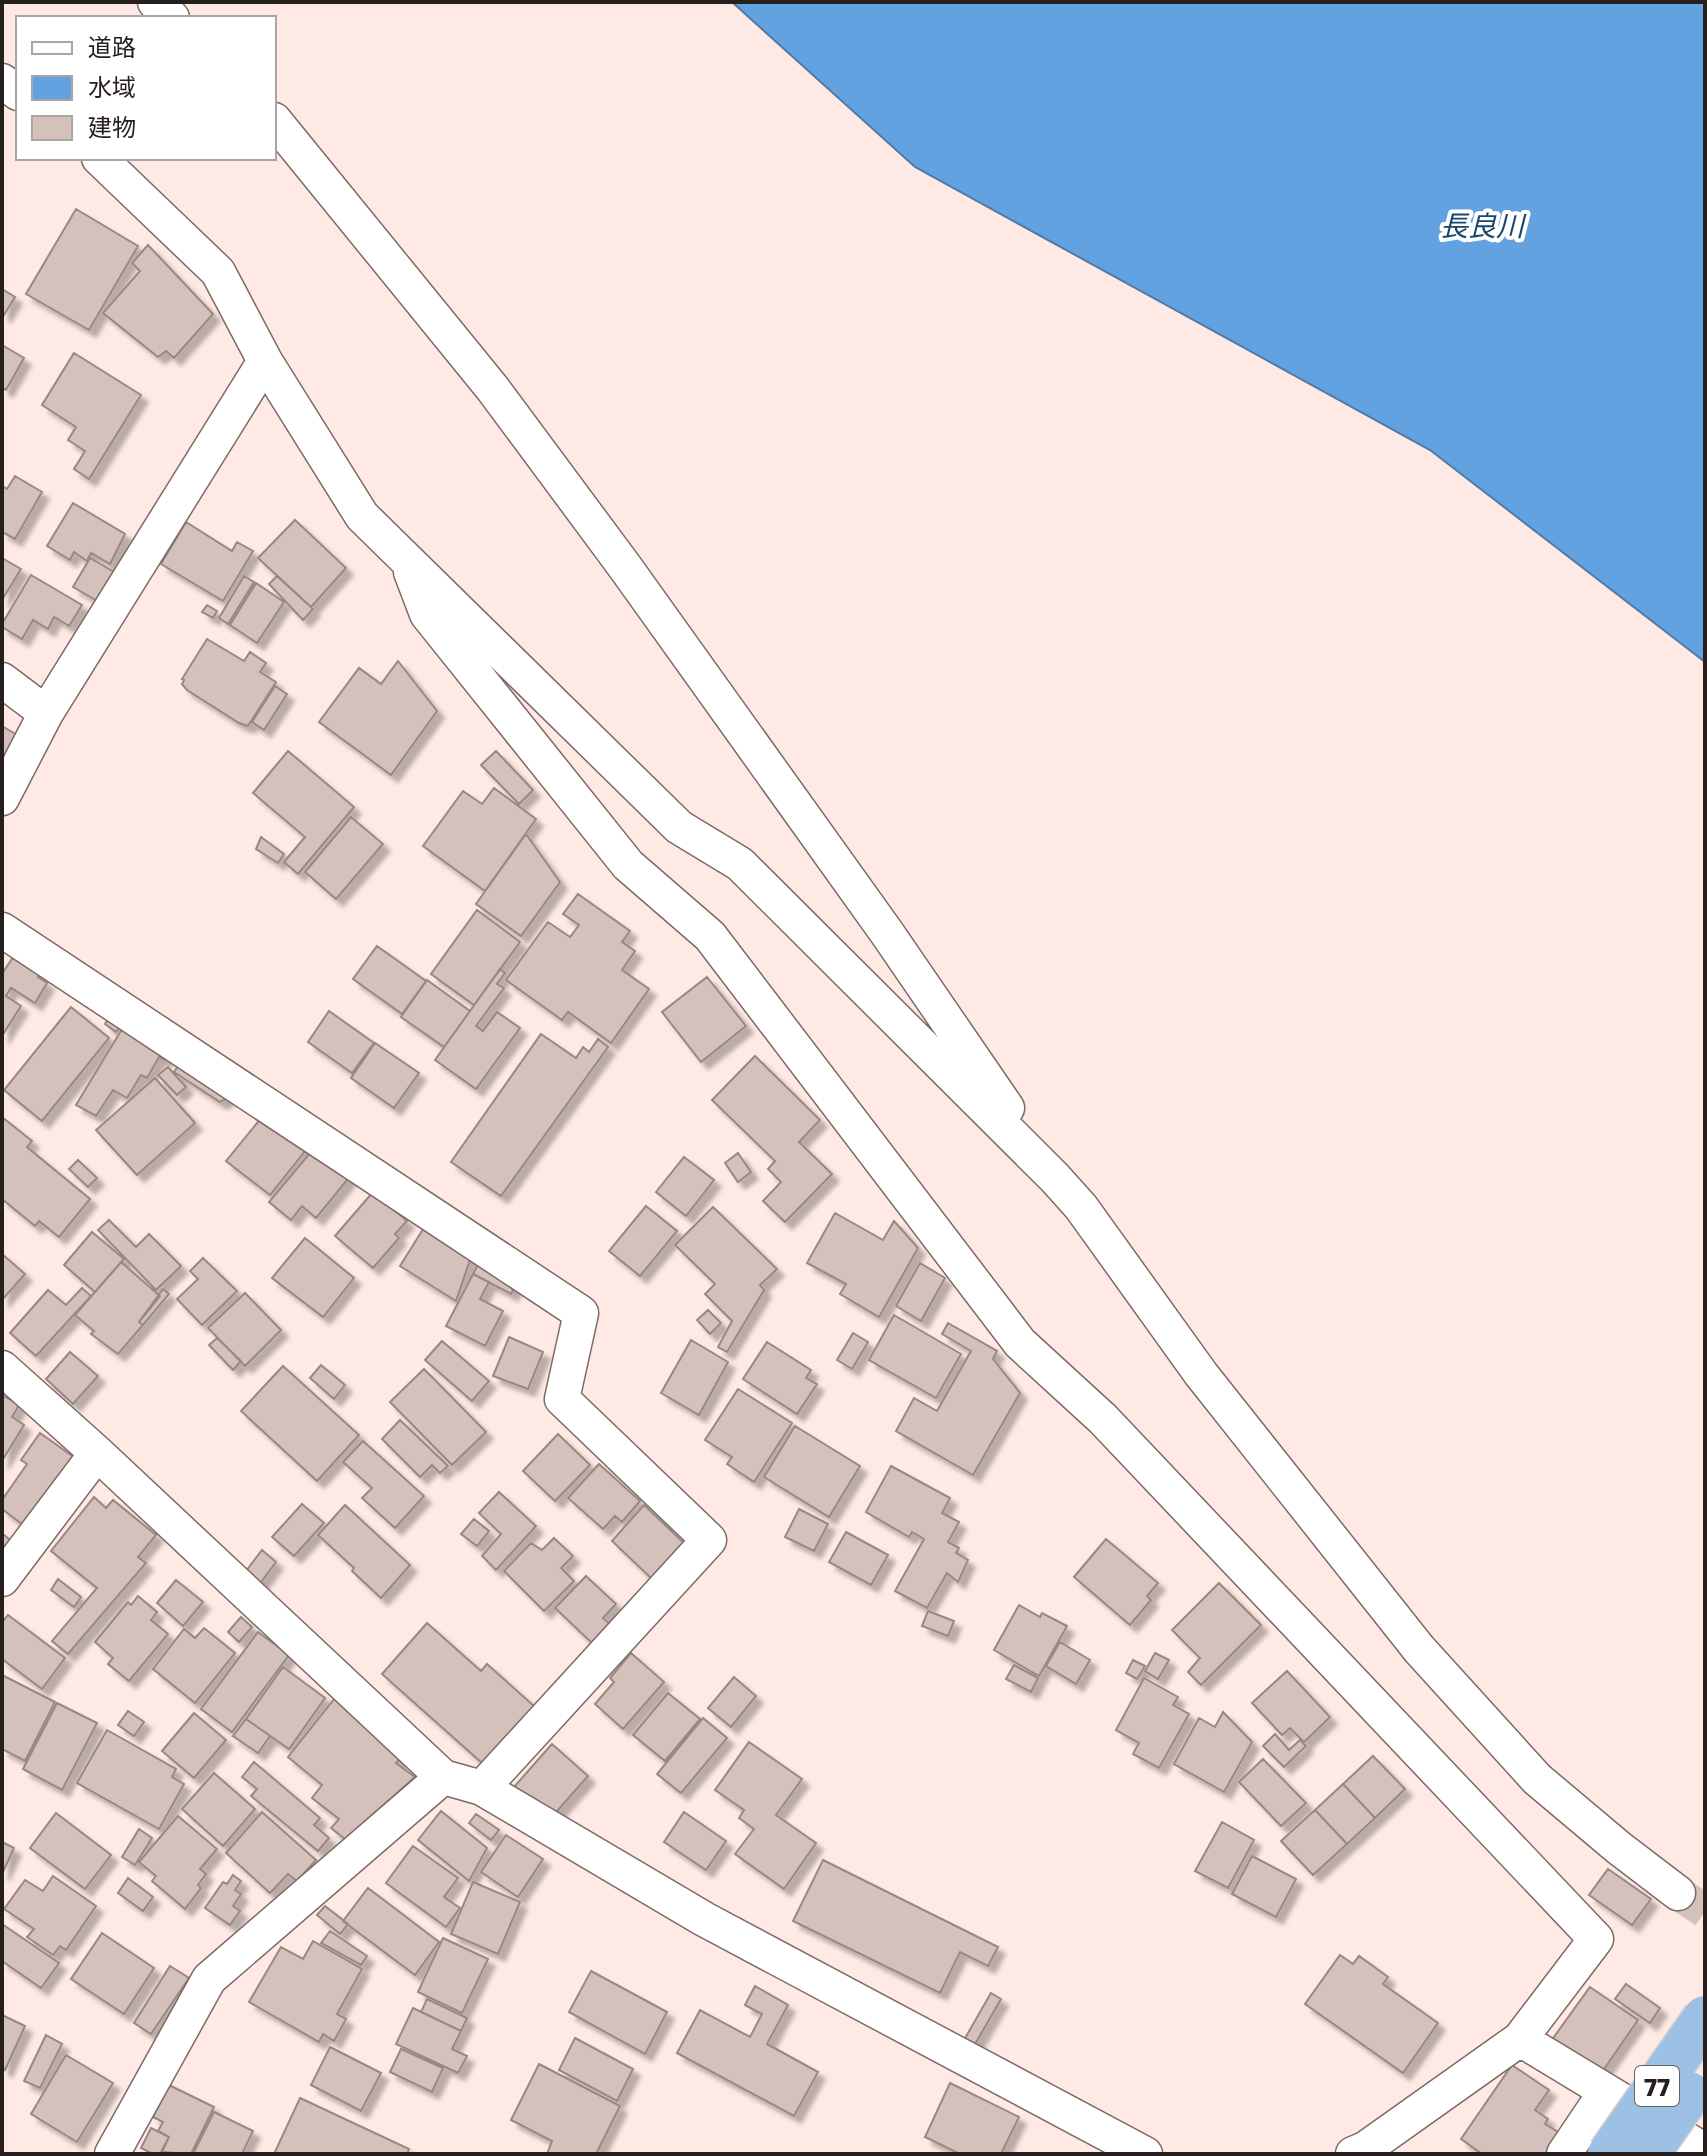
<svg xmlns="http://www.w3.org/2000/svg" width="1707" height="2156" viewBox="0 0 1707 2156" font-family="'Golos Text','Noto Sans JP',sans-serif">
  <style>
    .water { fill: #63a2e1; stroke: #517ba6; stroke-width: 2 }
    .building { fill: #d4c1bb; stroke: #998782; stroke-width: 2; filter: url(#shadow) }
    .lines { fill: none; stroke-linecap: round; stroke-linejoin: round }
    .street-tunnel { stroke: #d3c1bc; stroke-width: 34; stroke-dasharray: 34 17; stroke-linecap: butt }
    .street-casing { stroke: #7c6a65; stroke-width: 37 }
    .street { stroke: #fff; stroke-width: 34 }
    .primary-bridge-casing { stroke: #d4d2d2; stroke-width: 47; stroke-linecap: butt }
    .primary-bridge { stroke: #9dc1e4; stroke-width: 44 }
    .labels { text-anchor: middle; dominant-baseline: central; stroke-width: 8; stroke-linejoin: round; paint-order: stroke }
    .shield { fill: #fff; stroke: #676261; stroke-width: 2 }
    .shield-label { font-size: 24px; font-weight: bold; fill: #261f1d }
    .water-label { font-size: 28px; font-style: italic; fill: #18466f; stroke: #fff }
  </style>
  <defs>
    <filter id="shadow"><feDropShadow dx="7" dy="7" stdDeviation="2" flood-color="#0004"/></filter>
  </defs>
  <rect width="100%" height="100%" fill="#fee9e4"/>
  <!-- water -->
  <path class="water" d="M732 2H1705V662L1430 450 915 167Z"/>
  <!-- building -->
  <path class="building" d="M76 209 138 246 89 330 26 294Z
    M148 245 213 314 174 358 166 351 158 357 103 313 140 271 132 263Z
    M2 289 15 297 4 315 2 314Z
    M2 345 24 358 6 390 2 388Z
    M74 353 141 395 89 479 74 469 85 451 68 440 76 427 42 405Z
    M15 476 42 492 15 539 2 532V486L7 489Z
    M73 503 125 534 110 564 91 553 87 561 74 552 70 560 47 546Z
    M295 520 346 568 311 607 258 558Z
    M186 522 232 551 237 542 253 551 223 601 161 564Z
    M2 558 21 569 2 600Z
    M90 558 116 573 99 602 73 587Z
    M31 575 82 605 69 626 54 617 48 629 33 620 22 639 2 627V624Z
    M244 576 254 582 228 624 219 618Z
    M277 576 313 609 303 620 269 584Z
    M256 583 284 602 257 643 230 625Z
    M207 605 217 611 213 618 202 612Z
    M207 639 244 661 250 652 266 663 260 672 276 682 248 726 239 723 187 690 182 684 184 680 182 679Z
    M398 661 437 711 391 775 319 722 359 668 381 684Z
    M275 686 287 694 264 730 252 722Z
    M2 726 17 735 2 760Z
    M288 751 354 807 298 874 284 862 305 837 253 793Z
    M496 751 533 790 519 804 481 765Z
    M494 788 536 819 485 891 423 846 463 791 482 804Z
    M351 817 383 844 336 899 305 872Z
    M526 834 560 882 521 936 476 904Z
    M261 837 284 854 278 863 256 849Z
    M578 894 630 931 622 942 635 951 622 970 649 989 611 1043 568 1012 562 1020 506 980 548 922 570 937 579 925 563 914Z
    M477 910 520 942 474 1005 431 974Z
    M28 934 55 950 38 977 47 983 35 1003 11 988 6 996 21 1006 2 1036V974Z
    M377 946 426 981 402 1014 353 979Z
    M500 969 505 973 497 984 504 988 476 1026 483 1031 497 1012 520 1028 476 1089 435 1060Z
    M707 977 746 1026 701 1062 662 1012Z
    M427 980 470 1011 444 1047 401 1017Z
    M119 1001 131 1009 116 1032 105 1024Z
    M71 1007 109 1038 42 1121 4 1090Z
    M329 1011 374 1043 352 1073 308 1042Z
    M156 1012 183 1029 165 1060 159 1057 147 1078 141 1075 127 1098 113 1090 96 1116 76 1105 125 1024Z
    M541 1034 576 1058 583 1047 589 1052 598 1039 608 1047 501 1196 451 1162Z
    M193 1043 243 1088 220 1102 174 1072Z
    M375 1043 419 1073 394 1108 351 1078Z
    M755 1056 820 1120 799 1142 832 1174 785 1222 763 1201 781 1182 768 1169 775 1161 712 1100Z
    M168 1067 186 1087 177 1095 158 1075Z
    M155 1078 195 1123 137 1175 96 1130Z
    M266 1112 309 1146 270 1195 226 1161Z
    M2 1117 32 1141 27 1147 90 1199 59 1237 39 1221 35 1226 2 1199Z
    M320 1141 352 1174 316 1218 302 1206 291 1220 269 1202Z
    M738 1153 751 1172 738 1182 725 1163Z
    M684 1157 714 1180 686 1216 656 1192Z
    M78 1160 97 1178 88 1187 69 1169Z
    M373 1192 407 1221 395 1234 399 1238 373 1268 335 1236Z
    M646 1206 677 1231 640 1276 609 1251Z
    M713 1207 777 1269 760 1285 764 1290 727 1352 718 1347 732 1321 705 1294 715 1284 675 1245Z
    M835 1213 883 1240 894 1221 918 1248 879 1317 840 1294 846 1284 807 1263Z
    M109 1220 136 1247 149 1234 181 1266 156 1290 98 1230Z
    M425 1226 472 1254 456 1301 400 1266Z
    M92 1232 124 1259 95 1292 64 1265Z
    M305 1238 354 1278 323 1317 272 1278Z
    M491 1240 526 1264 511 1294 473 1274Z
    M2 1254 25 1274 2 1300Z
    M203 1258 237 1291 202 1325 177 1299 198 1279 190 1271Z
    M121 1262 160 1296 139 1322 143 1325 118 1354 91 1334 94 1331 75 1315Z
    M920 1263 945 1278 921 1321 896 1306Z
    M473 1274 489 1282 480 1299 503 1311 485 1346 446 1326Z
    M82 1288 91 1296 36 1356 10 1333 48 1290 66 1305Z
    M163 1289 169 1294 143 1325 139 1322Z
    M245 1293 281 1330 245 1366 208 1328Z
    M708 1310 721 1323 710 1334 697 1320Z
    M894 1315 961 1354 936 1398 869 1360Z
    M948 1323 997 1351 993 1359 1020 1393 973 1475 896 1431 914 1398 937 1411 971 1351 942 1334Z
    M853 1333 868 1342 852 1369 837 1360Z
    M509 1337 543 1352 528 1389 493 1376Z
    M217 1338 241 1361 233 1370 209 1345Z
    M691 1340 728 1362 699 1415 661 1393Z
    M442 1341 489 1381 472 1401 425 1360Z
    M767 1342 811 1370 806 1378 817 1384 797 1414 743 1379Z
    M70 1352 98 1376 73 1404 46 1379Z
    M321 1365 345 1385 334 1399 310 1378Z
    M283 1366 359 1435 317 1481 241 1411Z
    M424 1369 486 1432 452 1465 390 1402Z
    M738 1389 792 1423 754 1482 727 1464 732 1457 705 1440Z
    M2 1395 19 1405 12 1417 24 1425 2 1461Z
    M400 1420 448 1466 440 1473 432 1465 420 1477 382 1439Z
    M795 1426 860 1466 829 1517 764 1477Z
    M40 1433 82 1463 31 1531 2 1509V1500L27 1464 21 1460Z
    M558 1434 590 1465 555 1501 523 1471Z
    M363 1441 424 1496 395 1528 362 1498 372 1488 343 1462Z
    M599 1464 640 1501 622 1522 615 1516 603 1529 568 1498Z
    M891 1466 950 1498 942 1513 959 1522 948 1542 959 1548 956 1553 968 1560 958 1582 947 1573 927 1608 895 1591 924 1539 912 1532 909 1537 866 1512Z
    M499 1492 536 1526 496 1570 482 1556 501 1534 479 1513Z
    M94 1497 106 1508 113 1500 156 1535 138 1557 146 1563 68 1654 52 1641 97 1588 51 1551Z
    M302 1504 324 1523 294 1556 272 1537Z
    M345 1505 410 1565 381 1598 352 1571 354 1568 318 1535Z
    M644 1505 684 1543 651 1578 612 1541Z
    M799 1509 828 1524 814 1551 785 1537Z
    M474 1519 489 1531 477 1546 461 1534Z
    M846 1532 888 1555 871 1585 829 1562Z
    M2 1533 19 1548 2 1567Z
    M554 1538 573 1556 561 1568 574 1581 544 1611 504 1571 531 1543 542 1550Z
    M1106 1539 1158 1583 1147 1596 1151 1600 1130 1625 1074 1577Z
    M262 1550 276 1562 258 1586 243 1575Z
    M586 1576 616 1604 603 1618 611 1625 593 1644 555 1608Z
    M58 1579 81 1597 74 1607 51 1590Z
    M176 1580 203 1602 183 1626 157 1603Z
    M1219 1583 1261 1625 1201 1685 1188 1672 1200 1658 1172 1630Z
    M138 1596 157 1612 151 1620 168 1634 129 1681 108 1664 113 1658 95 1642 128 1602 131 1605Z
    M1019 1605 1040 1617 1042 1613 1067 1626 1039 1676 994 1650Z
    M928 1611 954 1621 948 1636 922 1626Z
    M8 1615 65 1658 42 1689 2 1659V1622Z
    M241 1617 252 1627 239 1642 228 1632Z
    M427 1623 481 1671 487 1664 535 1707 482 1763 382 1674Z
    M204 1628 235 1653 195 1703 153 1669 184 1629 195 1638Z
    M258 1632 289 1655 232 1732 201 1709Z
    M1060 1642 1090 1660 1076 1684 1046 1666Z
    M631 1653 664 1682 623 1729 595 1704 614 1682 610 1678Z
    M1155 1653 1169 1660 1158 1679 1145 1671Z
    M1133 1660 1145 1666 1137 1679 1126 1673Z
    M1014 1665 1038 1678 1031 1692 1006 1679Z
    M283 1667 325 1698 289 1749 246 1719Z
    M1287 1671 1330 1717 1304 1742 1290 1728 1282 1735 1252 1703Z
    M2 1675 55 1702 25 1761 2 1749Z
    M734 1677 756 1696 731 1727 708 1708Z
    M1144 1678 1178 1697 1173 1705 1189 1714 1159 1768 1133 1754 1139 1743 1116 1730Z
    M668 1693 700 1719 665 1761 633 1735Z
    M335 1698 401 1757 396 1763 415 1777 345 1839 331 1828 339 1819 312 1798 322 1785 288 1757Z
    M57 1703 97 1723 62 1790 23 1769Z
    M128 1711 144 1722 134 1736 118 1725Z
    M1223 1712 1252 1742 1224 1792 1174 1764 1199 1718 1215 1727Z
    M194 1713 226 1740 194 1778 162 1751Z
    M703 1718 727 1738 681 1793 657 1774Z
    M246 1719 270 1736 258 1753 233 1736Z
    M107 1730 176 1769 172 1777 184 1784 159 1829 77 1783Z
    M1275 1734 1289 1750 1300 1740 1306 1746 1284 1767 1263 1746Z
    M749 1742 802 1779 776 1815 816 1843 784 1889 735 1854 754 1829 739 1818 744 1810 715 1790Z
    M552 1744 588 1776 551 1818 514 1787Z
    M1373 1756 1405 1789 1375 1818 1343 1784Z
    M1263 1759 1306 1803 1281 1826 1239 1782Z
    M254 1762 320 1818 314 1825 329 1838 318 1851 251 1796 257 1789 242 1777Z
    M214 1773 255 1809 223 1846 182 1809Z
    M1343 1784 1375 1818 1347 1844 1315 1810Z
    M1315 1810 1347 1844 1313 1875 1281 1841Z
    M441 1811 487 1848 469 1881 418 1840Z
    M262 1812 316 1860 297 1881 288 1874 270 1893 226 1853Z
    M684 1812 726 1841 706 1870 664 1842Z
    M56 1813 111 1855 85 1889 30 1848Z
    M476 1814 499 1830 491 1840 469 1823Z
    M178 1816 217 1849 200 1869 206 1874 198 1885 201 1888 185 1909 152 1881 156 1876 139 1862Z
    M1222 1822 1254 1840 1228 1888 1195 1871Z
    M139 1829 152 1838 135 1865 122 1857Z
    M506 1835 543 1859 518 1897 481 1872Z
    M2 1842 14 1848 2 1874Z
    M413 1846 458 1878 444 1897 460 1908 446 1927 386 1883Z
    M1252 1856 1296 1879 1276 1917 1232 1894Z
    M823 1860 998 1947 988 1966 960 1952 940 1993 793 1921Z
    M1608 1869 1651 1899 1632 1925 1589 1895Z
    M233 1875 241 1881 235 1890 241 1894 233 1906 240 1911 230 1925 205 1908 223 1882 227 1884Z
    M53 1876 96 1906 66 1950 60 1946 53 1955 27 1937 34 1929 4 1909 25 1880 43 1891Z
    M128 1878 153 1897 143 1911 118 1893Z
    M473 1882 520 1902 498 1954 451 1934Z
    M368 1888 439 1942 415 1975 343 1921Z
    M325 1906 348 1924 340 1934 317 1915Z
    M2 1924 59 1963 41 1988 2 1961Z
    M330 1931 367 1956 361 1965 321 1943Z
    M102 1933 154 1968 124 2014 71 1979Z
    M443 1938 488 1959 462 2013 418 1992Z
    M313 1941 362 1969 337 2014 346 2019 334 2041 323 2034 319 2042 249 2002 281 1947 303 1959Z
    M1340 1955 1353 1964 1359 1956 1388 1977 1383 1984 1438 2023 1403 2073 1305 2004Z
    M170 1966 189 1978 151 2034 134 2023Z
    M591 1971 667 2012 645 2054 569 2012Z
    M1626 1984 1660 2008 1650 2023 1615 1999Z
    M755 1986 788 2005 767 2044 818 2072 794 2116 677 2053 700 2010 750 2037 762 2014 745 2005Z
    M1590 1987 1638 2020 1600 2075 1551 2041Z
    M991 1993 1001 1999 974 2046 964 2040Z
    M427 1999 467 2018 461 2031 421 2012Z
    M413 2008 461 2031 452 2049 467 2056 458 2073 396 2044Z
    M2 2015 25 2026 5 2070 2 2068Z
    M46 2035 62 2044 40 2088 24 2081Z
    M575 2038 633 2069 617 2101 559 2070Z
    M330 2047 381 2073 361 2111 311 2085Z
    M401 2049 443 2068 432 2092 390 2072Z
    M66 2055 113 2083 77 2142 31 2114Z
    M539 2064 620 2106 596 2154H547L552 2141 511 2120Z
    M1512 2065 1549 2090 1535 2110 1548 2119 1545 2124 1560 2133 1545 2154H1482L1461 2139Z
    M950 2083 1019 2117 1001 2154H960L925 2137Z
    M169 2085 214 2107 191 2154 162 2152 169 2137 158 2131 163 2122 153 2117Z
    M300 2098 409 2149 407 2154H274Z
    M214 2112 253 2131 242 2154H193Z
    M151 2128 169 2137 160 2154H153L141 2148Z"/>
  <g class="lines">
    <!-- street-tunnel -->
    <path class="street-tunnel" d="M1678 1893 1705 1911"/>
    <!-- street casing -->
    <g class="street-casing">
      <path id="street" d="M155 2 172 18
        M2 81 18 93
        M274 120 493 389 625 567 887 933 1007 1108
        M99 158 218 272 265 361 362 516 679 827 740 864 1055 1178 1081 1207 1201 1374 1419 1649 1537 1779 1619 1848 1678 1893
        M411 572 427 614 628 865 710 936 1020 1343 1103 1419 1596 1939 1520 2039 1365 2149 1353 2154
        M2 680 46 713
        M2 798 46 713 265 361
        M2 930 581 1313 562 1399 709 1540 482 1788
        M2 1368 97 1453 443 1777 482 1788 704 1919 1145 2154
        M2 1579 97 1453
        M1520 2039 1705 2151
        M112 2154 209 1979 443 1777
        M1564 2154 1605 2093"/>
    </g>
    <!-- street -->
    <use href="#street" class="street"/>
    <!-- primary-bridge casing -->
    <g class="primary-bridge-casing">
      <path id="primary-bridge" d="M1610 2154 1705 2018
        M1647 2154 1689 2094"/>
    </g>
    <!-- primary-bridge -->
    <use href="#primary-bridge" class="primary-bridge"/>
  </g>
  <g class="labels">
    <!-- shield labels -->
    <rect class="shield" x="1635" y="2066" width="44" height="40" rx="6"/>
    <g class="shield-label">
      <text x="1657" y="2086">77</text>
    </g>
    <!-- water labels -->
    <g class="water-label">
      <text x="1482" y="225">長良川</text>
    </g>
  </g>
  <!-- border -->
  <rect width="1707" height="2156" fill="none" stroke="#261f1d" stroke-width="8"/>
  <!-- legend -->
  <rect x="16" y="16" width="260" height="144" fill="#ffffff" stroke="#a8a5a5" stroke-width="2"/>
  <rect x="32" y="42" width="40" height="12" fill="#ffffff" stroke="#a8a5a5" stroke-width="2"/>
  <text x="88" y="56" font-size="24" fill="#261f1d">道路</text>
  <rect x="32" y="76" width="40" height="24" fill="#63a2e1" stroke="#a8a5a5" stroke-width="2"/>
  <text x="88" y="96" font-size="24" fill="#261f1d">水域</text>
  <rect x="32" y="116" width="40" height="24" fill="#d4c1bb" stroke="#a8a5a5" stroke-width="2"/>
  <text x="88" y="136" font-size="24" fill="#261f1d">建物</text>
</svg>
